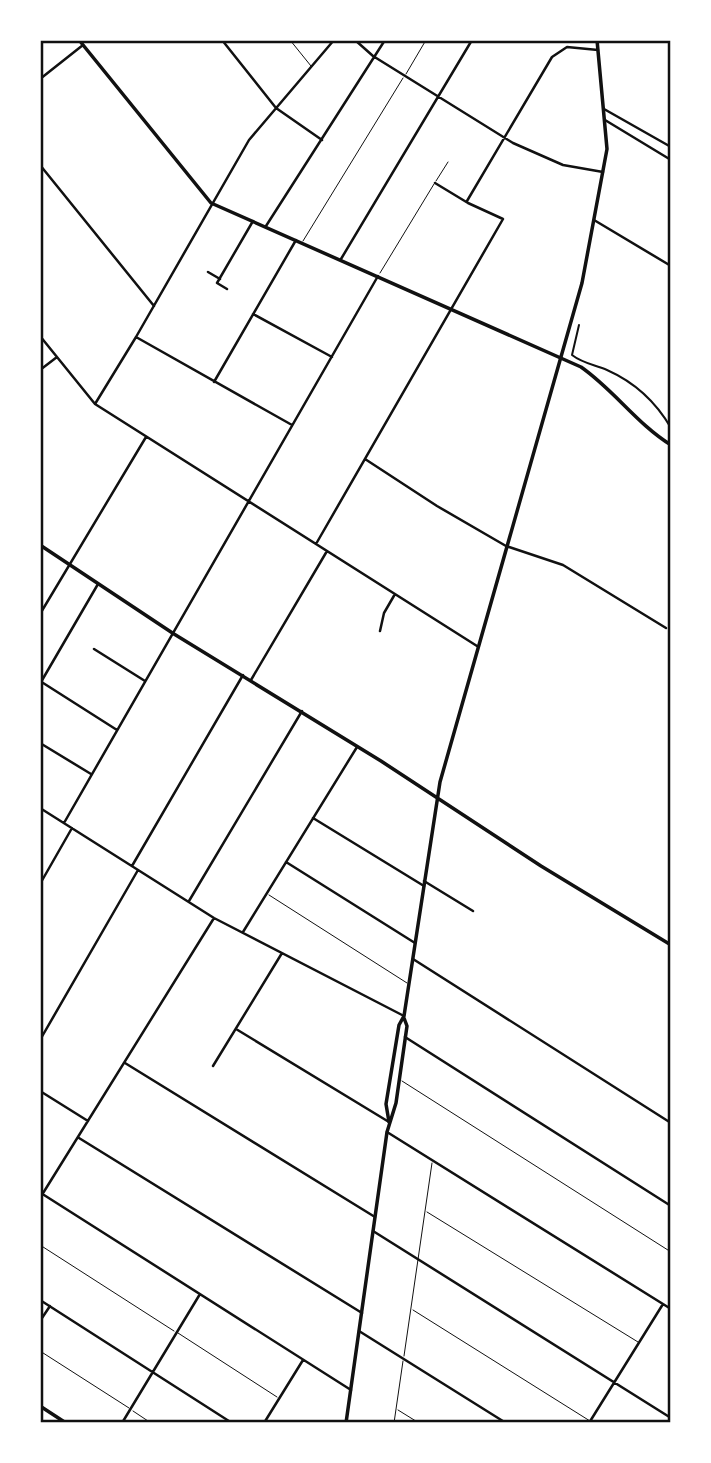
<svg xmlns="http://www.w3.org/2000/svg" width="711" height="1463" viewBox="0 0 711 1463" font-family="Signika,sans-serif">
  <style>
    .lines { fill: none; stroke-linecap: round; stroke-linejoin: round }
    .service { stroke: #111; stroke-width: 1 }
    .pedestrian { stroke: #111; stroke-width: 2 }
    .minor { stroke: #111; stroke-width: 2.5 }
    .tertiary { stroke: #111; stroke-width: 3.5 }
    .secondary { stroke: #111; stroke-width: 3.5 }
    .neatline { fill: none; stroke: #111; stroke-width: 2.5 }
  </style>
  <rect width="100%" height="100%" fill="#fff"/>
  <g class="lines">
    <!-- service -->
    <path class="service" d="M290 40 311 66
      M406 74 426 40
      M436 181 448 162
      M303 241 403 78
      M380 273 434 184
      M269 895 407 983
      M402 1081 671 1252
      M427 1212 638 1342
      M40 1245 174 1331
      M413 1310 590 1421
      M178 1333 277 1397
      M40 1351 129 1408
      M404 1356 432 1163
      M398 1410 419 1423
      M133 1411 151 1423
      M394 1423 403 1361"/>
    <!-- pedestrian -->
    <path class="pedestrian" d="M579 325 572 355C582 363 595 365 607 370 634 382 656 402 671 428"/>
    <!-- minor -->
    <path class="minor" d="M222 40 276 108 322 140
      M355 40 373 56 513 143 563 165 603 172
      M40 79 83 45
      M604 109 671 147
      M605 120 671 160
      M40 165 154 306
      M467 201 552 57 567 47 598 50
      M594 220 671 266
      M266 226 385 40
      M341 259 472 40
      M208 272 220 279
      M227 289 217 283 253 221
      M253 314 332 357
      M40 336 95 404 477 646
      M136 337 292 425
      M40 370 57 357
      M214 382 296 240
      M95 404 136 337 249 140 334 40
      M365 459 437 506 506 546 563 565 666 628
      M316 544 503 219 468 203 435 183
      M40 614 146 437
      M380 631 384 613 395 594
      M94 649 145 681
      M251 680 327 551
      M40 681 117 730
      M41 682 98 584
      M40 743 91 774
      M40 808 214 918 404 1016
      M313 818 424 886
      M64 823 378 276
      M286 862 415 943
      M132 866 243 675
      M424 881 473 911
      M40 884 72 828
      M189 901 302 711
      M243 932 357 747
      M413 959 671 1123
      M236 1029 389 1122
      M405 1037 671 1206
      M40 1040 138 870
      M125 1063 375 1217
      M213 1066 282 953
      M40 1091 88 1121
      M387 1132 671 1309
      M79 1138 362 1313
      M44 1195 351 1390
      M40 1198 214 918
      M373 1231 671 1418
      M40 1300 232 1423
      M40 1321 50 1306
      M359 1331 506 1423
      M122 1423 200 1294
      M264 1423 303 1360
      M589 1423 663 1304"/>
    <!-- tertiary -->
    <path class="tertiary" d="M79 40 211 203 581 367C614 390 637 424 671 445
      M40 1406 66 1423"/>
    <!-- secondary -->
    <path class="secondary" d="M40 545 174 634 381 761 541 866 671 945
      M389 1122 386 1104 399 1025 404 1016 440 782 582 283 607 149 597 40
      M346 1423 387 1132 396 1103 407 1026 404 1018"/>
  </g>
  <!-- border -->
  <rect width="711" height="1463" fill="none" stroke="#ffffff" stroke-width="84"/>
  <rect x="42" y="42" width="627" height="1379" class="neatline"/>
</svg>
